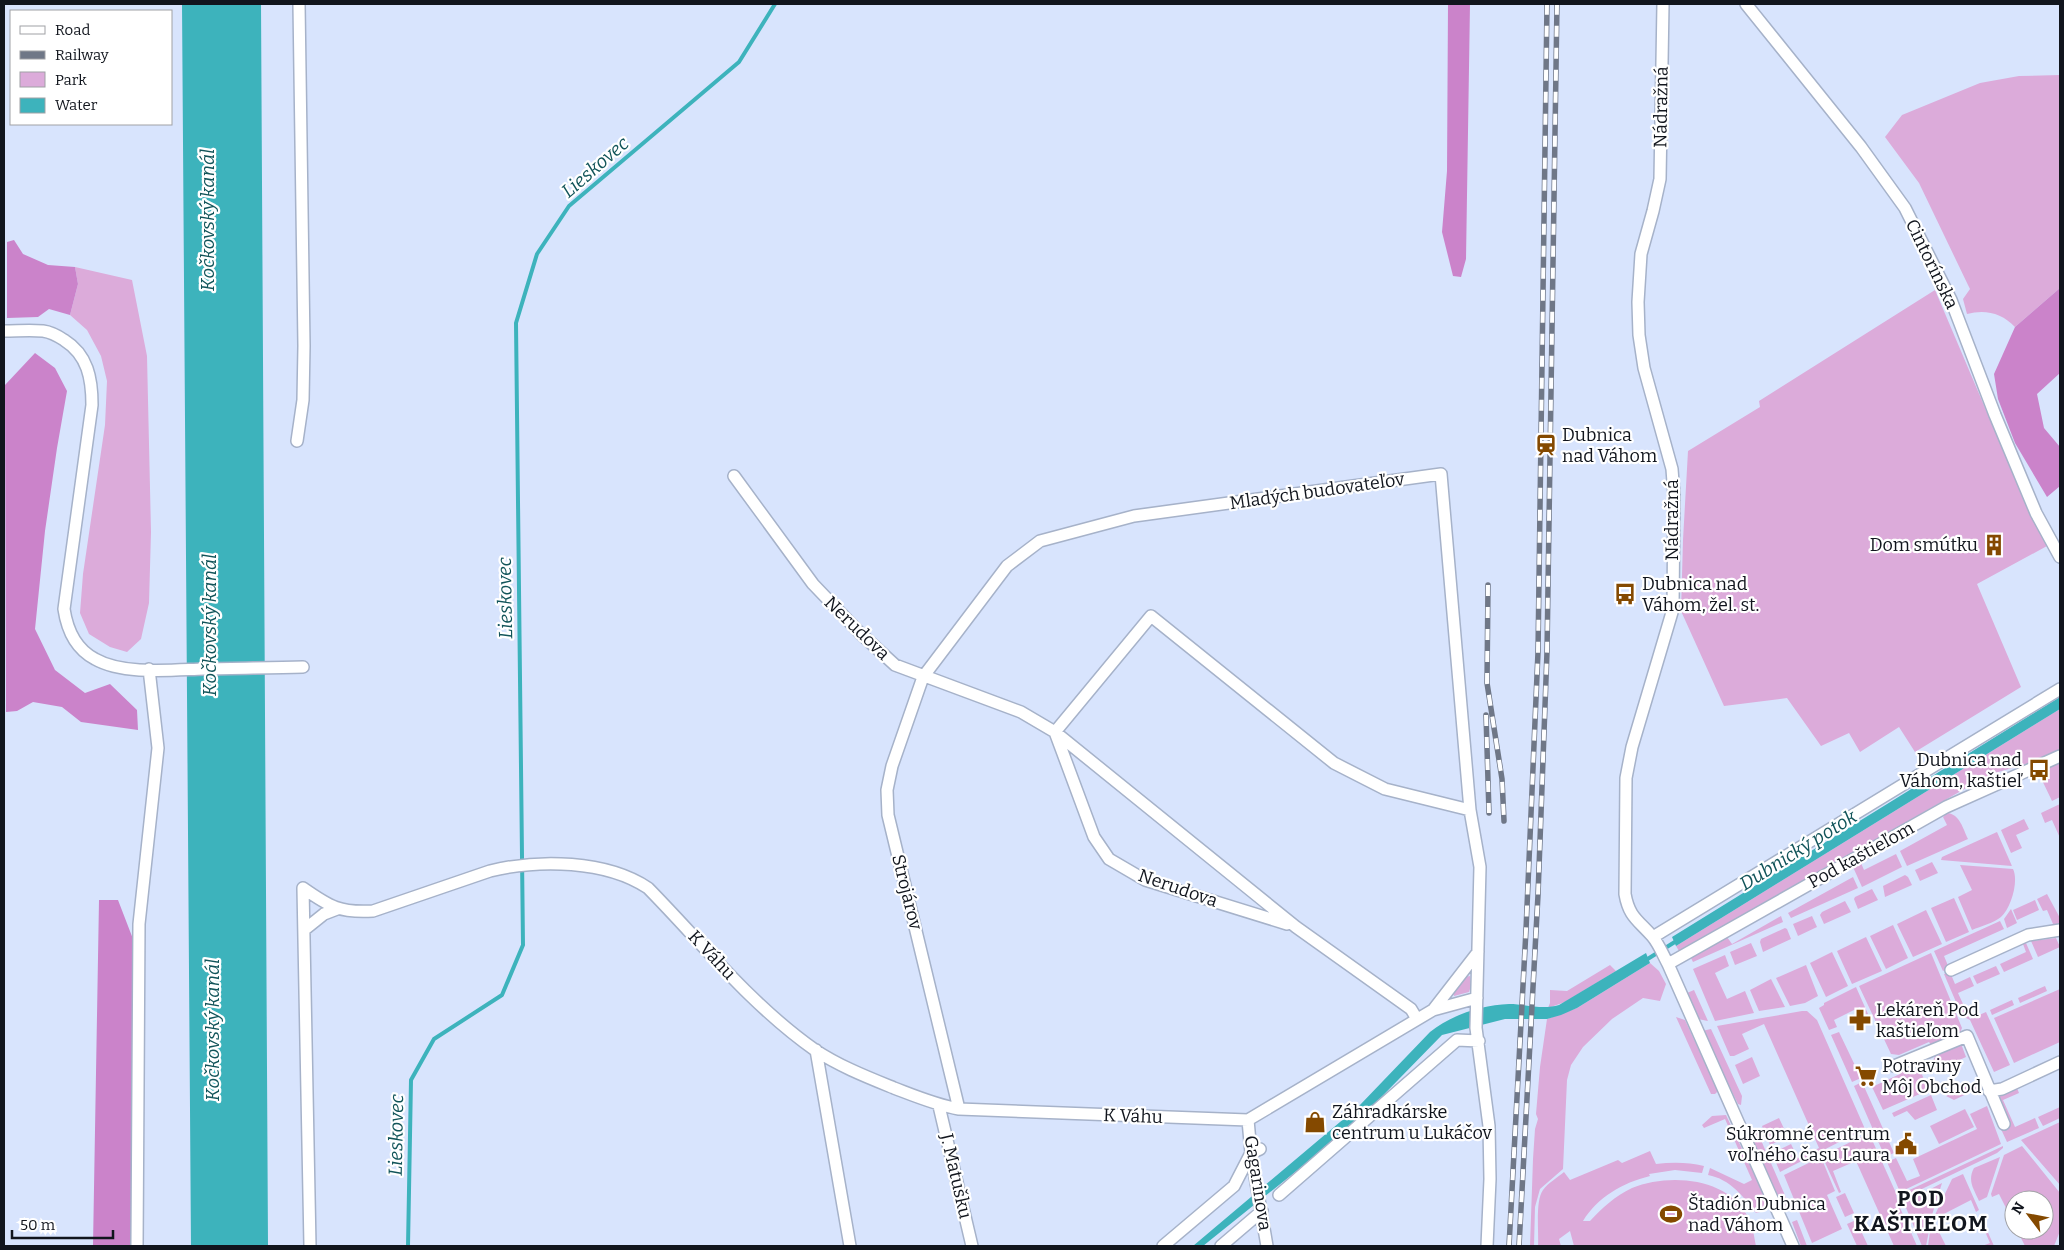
<svg xmlns="http://www.w3.org/2000/svg" width="2064" height="1250" viewBox="0 0 2064 1250" font-family="Bitter,serif">
  <style>
    .green { fill: #dcabda }
    .forest { fill: #cb83ca }
    .water { fill: #3db3bc }
    .lines { fill: none; stroke-linecap: round; stroke-linejoin: round }
    .stream { stroke: #3db3bc; stroke-width: 4 }
    .minor-casing { stroke: #a6b2c9; stroke-width: 14 }
    .minor { stroke: #fff; stroke-width: 11 }
    .rail-casing { stroke: #6f7787; stroke-width: 5.5 }
    .rail { stroke: #fff; stroke-width: 4; stroke-dasharray: 11; stroke-linecap: butt }
    .labels { text-anchor: middle; dominant-baseline: central; stroke-width: 4.5; stroke-linejoin: round; paint-order: stroke }
    .street-label { font-size: 18px; fill: #11151d; stroke: #fff }
    .poi-label { font-size: 18px; fill: #11151d; stroke: #fff; text-anchor: start }
    .water-label { font-size: 19px; font-style: italic; fill: #115459; stroke: #fff }
    .district-label { font-size: 22px; font-weight: bold; letter-spacing: 1px; fill: #11151d; stroke: #fff }
  </style>
  <rect width="100%" height="100%" fill="#d8e4fd"/>
  <!-- green -->
  <path class="green" d="M2060 75V288L2015 327C2002 313 1985 309 1967 314L1963 299 1970 289 1968 285 1919 183 1885 137 1902 115 1980 83 2019 76Z
    M75 267 132 280 147 356 151 532 149 603 141 639 127 652 110 647 89 634 80 613 83 574 105 425 107 381 101 356 87 330 70 315 78 284Z
    M1935 290 2031 516 2047 546 1977 584 2021 687 1915 752 1899 727 1860 752 1849 733 1821 746 1787 698 1724 706 1681 611 1683 540 1688 451 1760 407 1759 401Z
    M2060 709V749L2055 756 1991 774 1679 951 1676 946Z
    M2060 763V797L2052 801 2040 776 2042 769Z
    M2060 804V838L2052 820 2045 823 2041 813Z
    M1947 813C1960 814 1963 829 1968 839L1907 866 1900 851 1947 825 1943 817Z
    M2024 819 2029 829 2016 835 2022 848 2011 853 2001 830Z
    M1997 832 2012 866 1941 860 1942 857Z
    M1896 854 1902 867 1862 887 1853 867 1861 863 1864 870Z
    M1932 862 1938 873 1920 881 1915 870Z
    M1960 865 2013 869C2019 881 2011 908 2001 917 1994 923 1981 926 1972 930L1958 897 1972 890Z
    M1905 875 1908 877 1912 885 1885 897 1883 886Z
    M1853 877 1858 888 1791 918 1788 913Z
    M1872 889 1878 900 1858 909 1854 899 1855 897Z
    M2047 894 2060 918V925L2053 924 2047 910 2043 911 2037 899Z
    M1954 898 1969 932 1946 942 1931 908Z
    M2035 900 2039 910 2017 920 2013 910Z
    M1845 901 1851 912 1824 924 1820 915 1822 912Z
    M2011 909 2017 923 2007 928 2004 919Z
    M1926 910 1942 944 1913 957 1897 924Z
    M1781 916 1783 922 1693 962 1691 958 1727 937 1732 944Z
    M1812 916 1817 927 1798 936 1793 924Z
    M2000 921 2004 929 1944 956 1949 968 1943 971 1934 951Z
    M1893 925 1908 958 1886 969 1870 936Z
    M1785 928 1787 929 1791 939 1763 952 1760 942 1761 939Z
    M1866 937 1882 971 1852 984 1837 951Z
    M2056 938 2060 947 2038 957 2031 941Z
    M1751 943 1757 956 1735 965 1730 952Z
    M2026 943 2033 959 2004 972 2000 964 2026 952 2023 944Z
    M1832 952 1848 986 1826 997 1810 963Z
    M1931 953 1962 1028 1959 1035 1931 1045 1929 1042 1899 1055 1891 1054 1859 986Z
    M1725 955 1729 966 1715 973 1727 999 1745 991 1754 1013 1715 1021 1693 969Z
    M1650 963 1659 971 1666 984 1660 1001 1643 998 1612 1019 1583 1047 1571 1065 1567 1080 1563 1169 1540 1189 1535 1207 1534 1246H1530L1533 1159 1535 1129 1538 1119 1536 1114 1540 1067 1547 1019 1577 1008Z
    M1610 965 1616 971 1565 1002 1548 1008 1550 1003V990L1567 991Z
    M1806 965 1818 996 1805 1003 1790 1006 1776 978Z
    M1996 966 2000 974 1977 984 1973 976Z
    M1950 972 1955 984 1970 977 1974 986 1958 993 1969 1017 1970 1019 1986 1012 2010 1065 1994 1072 1970 1020 1962 1016 1944 974Z
    M1470 976 1471 986 1469 992 1454 996 1453 992 1465 977Z
    M1771 979 1785 1007 1759 1011 1750 990Z
    M2045 986 2047 991 2020 1003 2018 998Z
    M1856 987 1868 1014 1864 1015 1860 1007 1834 1020 1837 1027 1829 1030 1819 1008 1824 1005V1003Z
    M2060 989V1042L2014 1063 1994 1018Z
    M1694 990 1708 1021 1698 1019 1687 993Z
    M2012 1000 2014 1005 1992 1015 1990 1010Z
    M1802 1011H1807L1817 1020 1865 1129 1780 1172 1772 1153 1791 1144 1798 1158 1819 1148 1764 1024 1742 1034 1749 1049 1734 1056H1730L1717 1026Z
    M1676 1017 1685 1020 1718 1091 1715 1094H1711Z
    M1711 1029 1742 1096 1741 1105 1738 1104 1702 1031Z
    M1839 1032 1861 1078 1852 1082 1831 1035Z
    M1960 1041 1966 1057 1935 1071 1934 1069 1928 1071 1926 1067 1932 1063 1937 1052Z
    M1752 1057 1760 1076 1743 1084 1735 1065Z
    M1903 1066 1911 1071 1919 1068 1929 1090 1883 1110 1872 1087 1900 1074 1899 1070Z
    M1862 1082 1894 1153 1885 1157 1854 1086Z
    M1976 1082 1979 1088 1954 1100 1946 1096Z
    M2017 1088 2019 1093 2003 1100 2015 1127 2035 1118 2039 1128 2007 1142 2000 1127 1998 1097Z
    M1931 1095 1937 1110 1915 1120 1907 1111 1894 1117 1892 1113Z
    M1987 1106 2001 1144 1900 1192 1887 1162 1896 1158 1907 1181 1920 1176 1913 1159 1977 1129 1970 1114Z
    M2060 1107V1118L2043 1126 2038 1117Z
    M1965 1109 1974 1127 1939 1144 1930 1126Z
    M1726 1115 1769 1206 1765 1211 1756 1213C1744 1197 1730 1179 1708 1175L1710 1168 1744 1184 1752 1180 1725 1119 1704 1128 1702 1125 1712 1116Z
    M1779 1118 1788 1137 1770 1145 1762 1126Z
    M2060 1122V1185L2021 1140Z
    M1757 1131 1791 1209 1785 1211 1750 1135Z
    M1869 1133 1896 1193 1897 1201 1917 1246H1894L1856 1161 1833 1171 1841 1192 1839 1193 1822 1156Z
    M2003 1146V1148L1997 1153 1903 1198 1901 1194Z
    M2022 1146 2060 1193V1231L2054 1246H2025L2017 1230H2044V1200H2014V1224L1999 1194 1992 1197 1991 1194 2004 1155Z
    M1650 1151 1656 1164C1672 1162 1688 1162 1704 1166L1702 1173 1675 1170 1649 1174 1650 1176C1622 1183 1598 1197 1583 1221H1590C1602 1208 1615 1196 1632 1188 1669 1173 1728 1177 1748 1217 1753 1225 1754 1237 1756 1246H1574L1570 1231 1559 1239 1561 1246H1538C1539 1232 1535 1201 1543 1190 1548 1183 1557 1178 1564 1172L1570 1180 1618 1160 1622 1163Z
    M1821 1157 1835 1191 1827 1195 1842 1229 1812 1243 1784 1175Z
    M2000 1157 1987 1197 1979 1201C1974 1189 1967 1181 1974 1168Z
    M1963 1174 1979 1210 1976 1212 1971 1200 1934 1219H1933L1952 1179Z
    M1942 1183 1932 1215 1933 1216V1220L1946 1246H1928L1932 1216 1926 1246H1922L1904 1203Z
    M1845 1193 1854 1213 1845 1217 1836 1197Z
    M1982 1219 1994 1246H1982L1990 1243 1980 1220Z
    M1797 1220 1807 1246H1801L1792 1222Z
    M1856 1220 1868 1246H1857L1847 1224Z"/>
  <!-- forest -->
  <path class="forest" d="M1448 4H1470L1466 259 1461 277 1453 276 1442 232 1447 171Z
    M14 240 23 254 48 265 75 267 78 284 70 315 49 309 38 317 7 318V242Z
    M2060 288V373L2037 394 2044 428 2060 447V486L2047 497 2015 443 1998 399 1994 374 2015 327Z
    M35 353 55 368 67 391 57 448 45 531 35 629 55 670 85 693 110 684 137 710 138 730 81 722 62 707 33 702 17 711 6 712 5 385Z
    M99 900H118L133 939 131 1246H93Z"/>
  <!-- water -->
  <path class="water" d="M182 4H261L268 1246H191Z
    M2060 697V709L1676 946 1672 937Z
    M1646 953 1650 963 1577 1008 1561 1015 1547 1019H1505L1442 1035 1355 1124 1203 1246H1193L1359 1106 1430 1032C1451 1015 1482 1005 1509 1004 1526 1004 1542 1010 1559 1005Z"/>
  <g class="lines">
    <!-- stream -->
    <path class="stream" d="M1646 960 1678 940
      M408 1246 411 1080 434 1039 502 995 523 945 516 323 537 254 569 206 739 62 775 4"/>
    <!-- minor casing -->
    <g class="minor-casing">
      <path id="minor" d="M1663 4 1660 179 1653 211 1641 254 1638 302 1639 335 1644 368 1672 469 1674 495 1673 609 1632 747 1626 778 1625 894C1629 917 1638 920 1652 936 1659 944 1663 955 1668 964L1793 1246
        M1746 4 1861 147 1905 208 1951 300 1995 415 2036 513 2060 557
        M4 331C17 331 30 330 43 331 51 332 58 336 64 340 88 355 92 379 92 405L64 609C67 629 76 649 95 659 123 675 171 670 204 669 237 668 270 668 303 667
        M297 441 303 400 304 346 299 4
        M734 476 813 584 860 633 895 665 1021 712 1055 732 1296 927 1411 1009 1417 1019
        M303 888C330 907 340 913 373 911L490 871C539 859 606 860 648 888 702 943 751 1005 815 1050 839 1066 867 1077 894 1088 915 1096 936 1105 959 1109L1248 1120 1433 1010 1477 998
        M303 888 310 1246
        M1287 924 1145 880 1109 859 1094 837 1055 732 1151 616 1334 763 1385 789 1470 810
        M304 930 324 914 337 909
        M1653 937 2060 689
        M1668 964 1946 807 2060 756
        M1951 970 2028 935 2060 930
        M1433 1010 1478 952
        M816 1050 850 1246
        M1894 1066 1967 1036 2004 1124
        M1989 1091 2002 1089 2060 1062
        M939 1106 972 1246
        M959 1109 888 815 887 790 892 766 923 677 1007 566 1040 541 1134 516 1441 474 1470 810 1480 867 1476 1028 1489 1126 1490 1179 1487 1246
        M1248 1120 1251 1153 1267 1246
        M1279 1195 1457 1040 1479 1041
        M137 1246 139 924 158 748 149 669
        M1163 1246 1234 1186 1251 1153 1260 1149
        M1221 1246 1262 1211"/>
    </g>
    <!-- minor -->
    <use href="#minor" class="minor"/>
    <!-- rail casing -->
    <g class="rail-casing">
      <path id="rail" d="M1488 585 1487 683 1502 779 1504 821
        M1486 715 1489 813
        M1509 1246 1526 930 1538 652 1547 4
        M1519 1246 1538 895 1547 652 1557 4"/>
    </g>
    <!-- rail -->
    <use href="#rail" class="rail"/>
  </g>
  <!-- icons -->
  <defs>
    <g id="station-bare" transform="scale(1.725)"><path d="M-3-6H3Q5-6 5-4V2Q5 4 3 4L4.5 6H3L1.5 4h-3L-3 6H-4.5L-3 4Q-5 4-5 2V-4Q-5-6-3-6ZM-3.5-4v3h7v-3ZM-3.5 1v1.5H-2V1ZM2 1v1.5H3.5V1Z" fill="#844900" stroke="#fff" stroke-width="2.5" paint-order="stroke"/></g>
    <g id="building-bare" transform="scale(1.725)"><path d="M-4-6H4V6H1V3H-1V6H-4ZM-2.5-4.3h1.7v1.8h-1.7ZM.8-4.3h1.7v1.8H.8ZM-2.5-1h1.7V.8h-1.7ZM.8-1h1.7V.8H.8Z" fill="#844900" stroke="#fff" stroke-width="2.5" paint-order="stroke"/></g>
    <g id="bus-bare" transform="scale(1.725)"><path d="M-5-6H5V4H4V6H2V4H-2V6H-4V4H-5ZM-3.5-4V0h7V-4ZM-3.5 1.2v1.5H-2V1.2ZM2 1.2v1.5H3.5V1.2Z" fill="#844900" stroke="#fff" stroke-width="2.5" paint-order="stroke"/></g>
    <g id="pharmacy-bare" transform="scale(1.725)"><path d="M-2-6h4v4h4v4h-4v4h-4v-4h-4v-4h4Z" fill="#844900" stroke="#fff" stroke-width="2.5" paint-order="stroke"/></g>
    <g id="supermarket-bare" transform="scale(1.725)"><path d="M-6-5.5h2.5l.6 2H6L4.5 2H-2.5L-4.4-4H-6ZM-1.5 3.2a1.3 1.3 0 1 0 .1 0ZM3 3.2a1.3 1.3 0 1 0 .1 0Z" fill="#844900" stroke="#fff" stroke-width="2.5" paint-order="stroke"/></g>
    <g id="shop-bare" transform="scale(1.725)"><path d="M-5-2.5h2.3a2.7 3.5 0 0 1 5.4 0H5L5.5 6h-11ZM-1.5-2.5h3a1.5 2.3 0 0 0-3 0Z" fill="#844900" stroke="#fff" stroke-width="2.5" paint-order="stroke"/></g>
    <g id="civic-bare" transform="scale(1.725)"><path d="M-.6-6.5H3V-4.5H.6V-3L4-1V1h2V6H-6V1h2V-1L-.6-3ZM-1.2 2.5V6h2.4V2.5Z" fill="#844900" stroke="#fff" stroke-width="2.5" paint-order="stroke"/></g>
    <g id="stadium-bare" transform="scale(1.725)"><path d="M0-5a6.5 5 0 1 0 0 10a6.5 5 0 1 0 0-10ZM-3.5-1.8h7v3.6h-7Z" fill="#844900" stroke="#fff" stroke-width="2.5" paint-order="stroke"/></g>
  </defs>
  <g fill-rule="evenodd">
    <use href="#station-bare" x="1546" y="445"/>
    <use href="#building-bare" x="1994" y="545"/>
    <use href="#bus-bare" x="1625" y="594"/>
    <use href="#bus-bare" x="2039" y="770"/>
    <use href="#pharmacy-bare" x="1860" y="1020"/>
    <use href="#supermarket-bare" x="1866" y="1076"/>
    <use href="#shop-bare" x="1315" y="1122"/>
    <use href="#civic-bare" x="1906" y="1144"/>
    <use href="#stadium-bare" x="1671" y="1214"/>
  </g>
  <g class="labels">
    <!-- street labels -->
    <g class="street-label">
      <text transform="translate(1661 107) rotate(-89)">Nádražná</text>
      <text transform="translate(1932 264) rotate(64)">Cintorínska</text>
      <text transform="translate(1317 491) rotate(-8)">Mladých budovateľov</text>
      <text transform="translate(1672 520) rotate(-90)">Nádražná</text>
      <text transform="translate(857 628) rotate(44)">Nerudova</text>
      <text transform="translate(1861 855) rotate(-29)">Pod kaštieľom</text>
      <text transform="translate(1178 888) rotate(19)">Nerudova</text>
      <text transform="translate(907 892) rotate(76)">Strojárov</text>
      <text transform="translate(712 955) rotate(47)">K Váhu</text>
      <text transform="translate(1133 1116) rotate(2)">K Váhu</text>
      <text transform="translate(956 1176) rotate(77)">J. Matušku</text>
      <text transform="translate(1258 1183) rotate(81)">Gagarinova</text>
    </g>
    <!-- poi labels -->
    <g class="poi-label">
      <text x="1562" y="435">Dubnica<tspan x="1562" dy="21">nad Váhom</tspan></text>
      <text x="1978" y="545" text-anchor="end">Dom smútku</text>
      <text x="1642" y="584">Dubnica nad<tspan x="1642" dy="21">Váhom, žel. st.</tspan></text>
      <text x="2022" y="760" text-anchor="end">Dubnica nad<tspan x="2022" dy="21">Váhom, kaštieľ</tspan></text>
      <text x="1876" y="1010">Lekáreň Pod<tspan x="1876" dy="21">kaštieľom</tspan></text>
      <text x="1882" y="1066">Potraviny<tspan x="1882" dy="21">Môj Obchod</tspan></text>
      <text x="1332" y="1112">Záhradkárske<tspan x="1332" dy="21">centrum u Lukáčov</tspan></text>
      <text x="1890" y="1134" text-anchor="end">Súkromné centrum<tspan x="1890" dy="21">voľného času Laura</tspan></text>
      <text x="1688" y="1204">Štadión Dubnica<tspan x="1688" dy="21">nad Váhom</tspan></text>
    </g>
    <!-- water labels -->
    <g class="water-label">
      <text transform="translate(595 167) rotate(-41)">Lieskovec</text>
      <text transform="translate(207 220) rotate(-90)">Kočkovský kanál</text>
      <text transform="translate(505 598) rotate(-91)">Lieskovec</text>
      <text transform="translate(209 625) rotate(-90)">Kočkovský kanál</text>
      <text transform="translate(1798 850) rotate(-32)">Dubnický potok</text>
      <text transform="translate(212 1030) rotate(-90)">Kočkovský kanál</text>
      <text transform="translate(396 1135) rotate(-89)">Lieskovec</text>
    </g>
    <!-- district labels -->
    <g class="district-label">
      <text x="1921" y="1198">POD<tspan x="1921" dy="25">KAŠTIEĽOM</tspan></text>
    </g>
  </g>
  <!-- border -->
  <rect width="2064" height="1250" fill="none" stroke="#11151d" stroke-width="10"/>
  <!-- legend -->
  <rect x="10" y="10" width="162" height="115" fill="#ffffff" stroke="#a0a1a5"/>
  <rect x="20" y="26" width="25" height="8" fill="#ffffff" stroke="#a0a1a5"/>
  <text x="55" y="35" font-size="15" fill="#11151d">Road</text>
  <rect x="20" y="51" width="25" height="8" fill="#6f7787" stroke="#a0a1a5"/>
  <text x="55" y="60" font-size="15" fill="#11151d">Railway</text>
  <rect x="20" y="72" width="25" height="15" fill="#dcabda" stroke="#a0a1a5"/>
  <text x="55" y="85" font-size="15" fill="#11151d">Park</text>
  <rect x="20" y="98" width="25" height="15" fill="#3db3bc" stroke="#a0a1a5"/>
  <text x="55" y="110" font-size="15" fill="#11151d">Water</text>
  <!-- north arrow -->
  <g transform="translate(2029 1215) rotate(302)"><circle r="24" fill="#ffffff" stroke="#a0a1a5"/>
  <path d="M0-4L9 19L0 12L-9 19Z" fill="#844900"/>
  <text y="-8" font-size="14" font-weight="bold" text-anchor="middle" fill="#11151d">N</text>
  </g>
  <!-- scale -->
  <path d="M12 1230v8h101v-8" fill="none" stroke="#11151d" stroke-width="2.5"/>
  <text x="20" y="1230" font-size="15" fill="#11151d" stroke="#ffffff" stroke-width="4" paint-order="stroke">50 m</text>
</svg>
